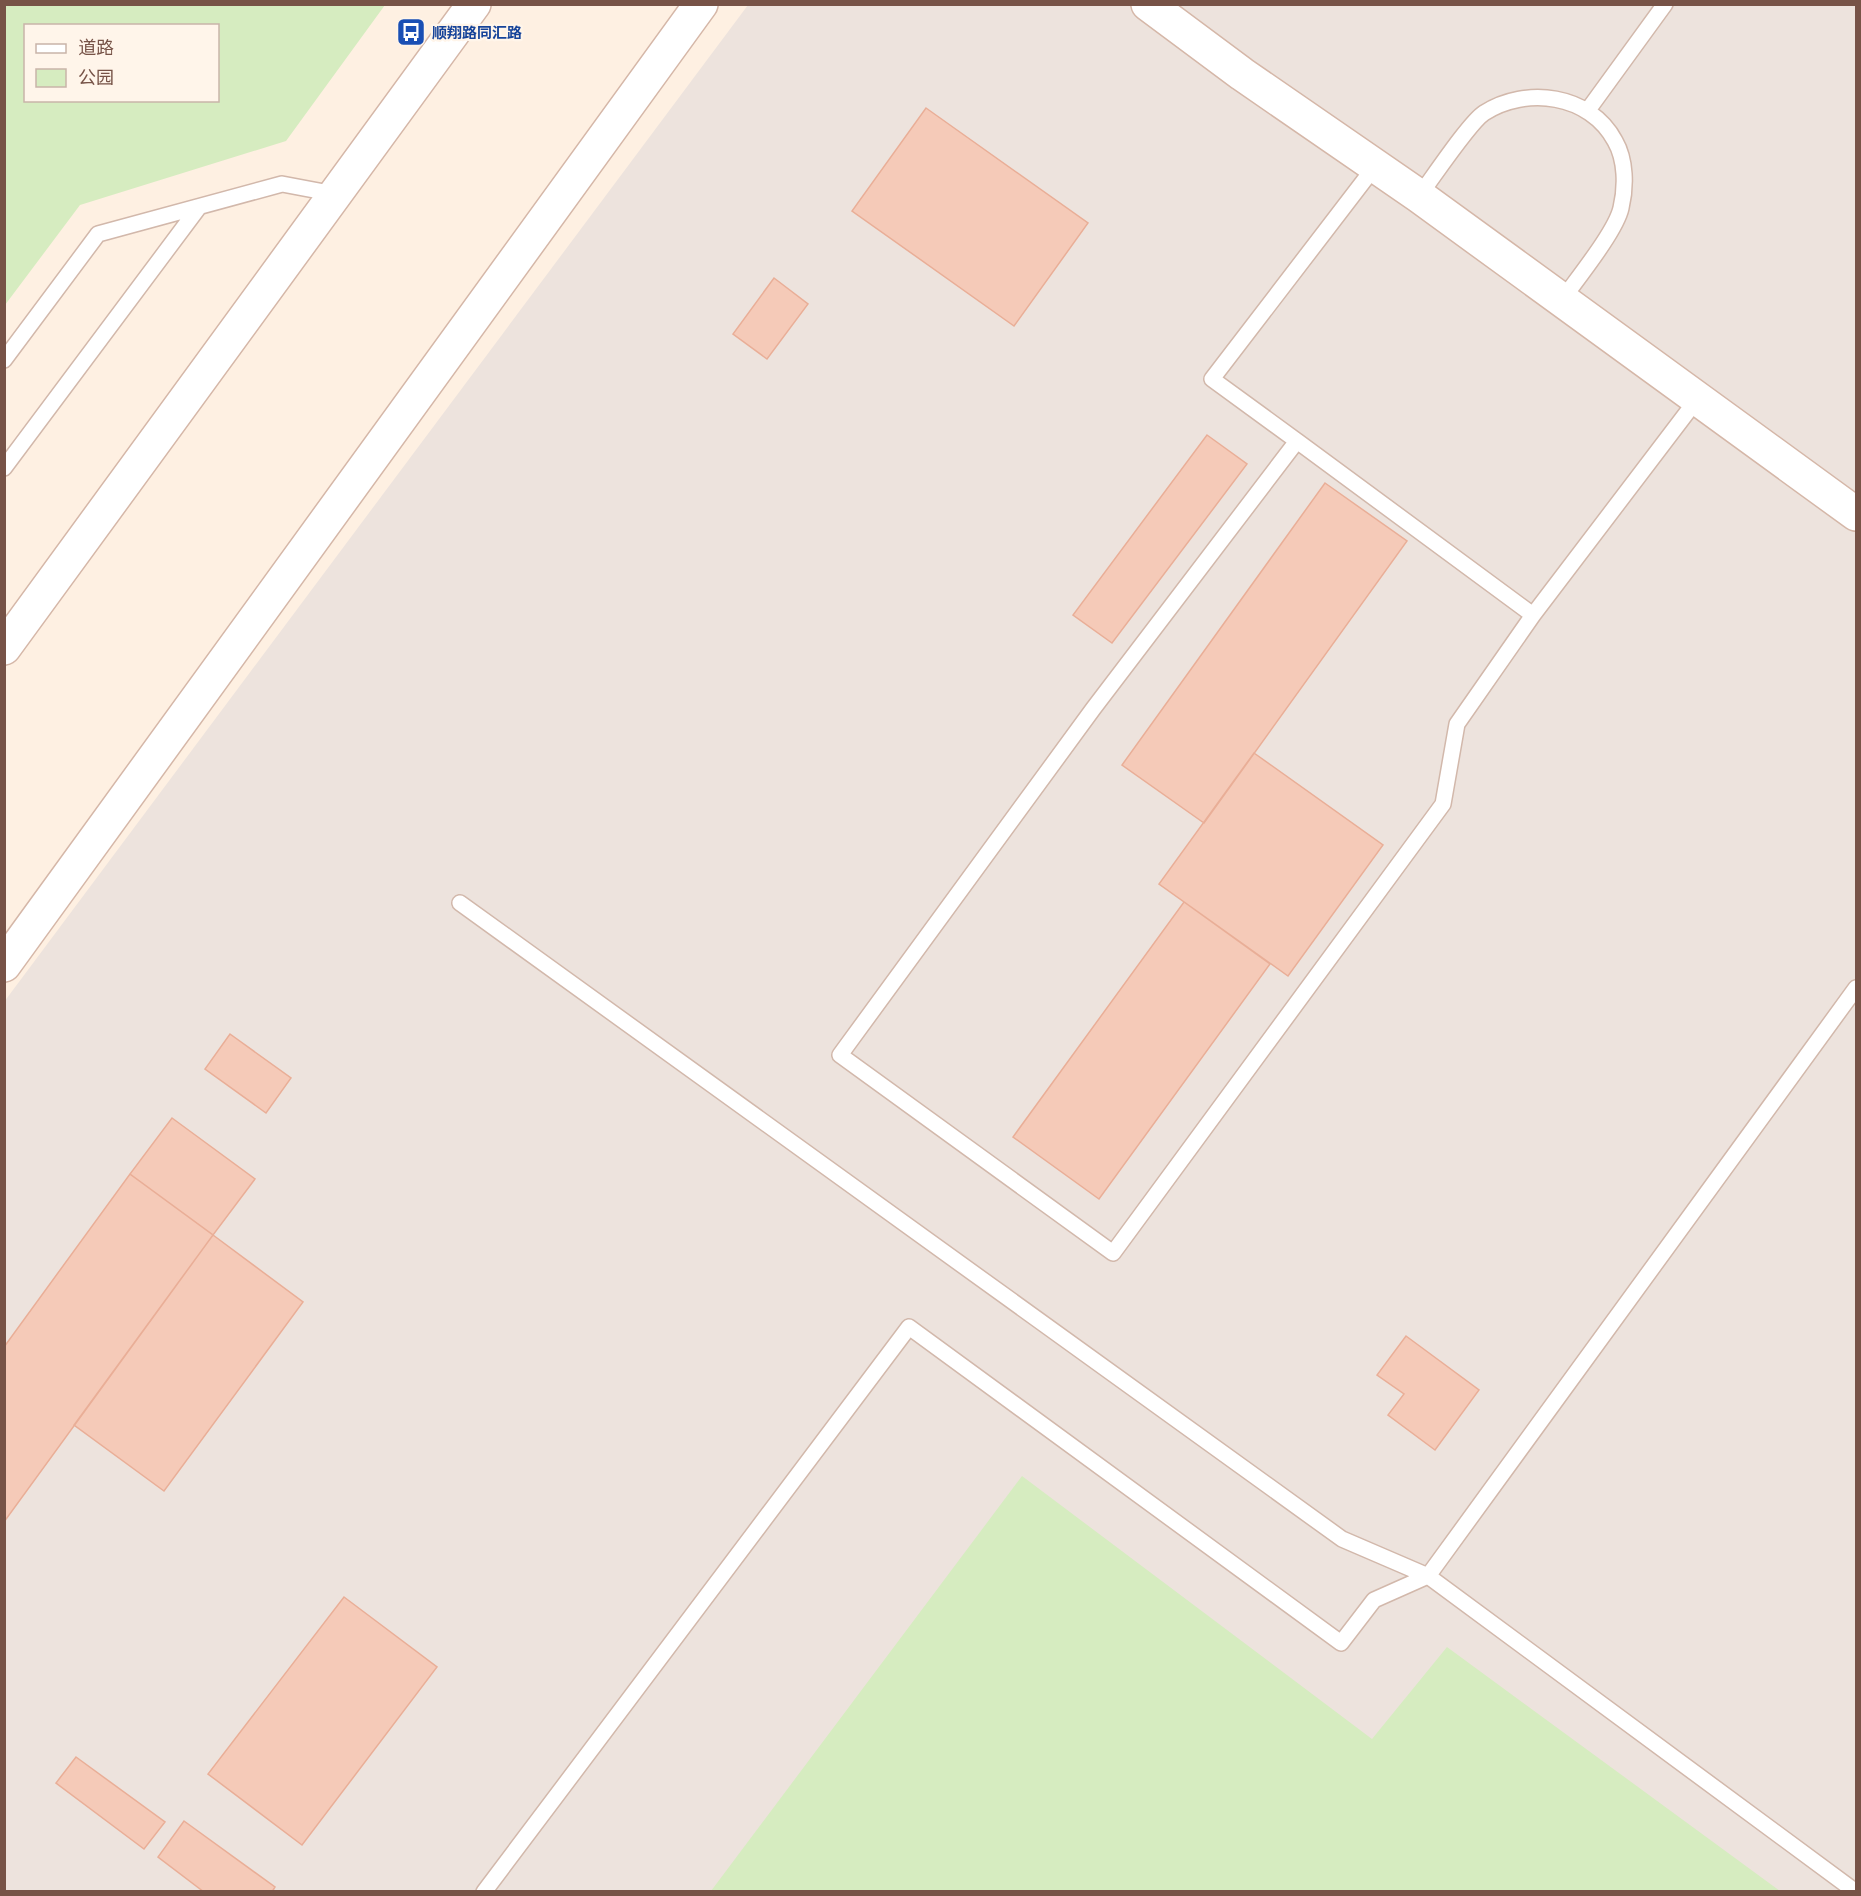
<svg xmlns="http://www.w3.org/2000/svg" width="1861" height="1896" viewBox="0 0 1861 1896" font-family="'Noto Sans','Noto Sans SC',sans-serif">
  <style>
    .industrial { fill: #ede3dd }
    .green { fill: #d6ecc0; fill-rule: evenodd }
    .building { fill: #f5cab8; stroke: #e9ae97; stroke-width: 1.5 }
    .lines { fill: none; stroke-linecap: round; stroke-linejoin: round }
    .lane-casing { stroke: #d2b8ab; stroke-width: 18 }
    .secondary-casing { stroke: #d5b7a8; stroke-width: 36 }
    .lane { stroke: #fff; stroke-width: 15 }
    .secondary { stroke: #fff; stroke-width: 33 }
    .labels { text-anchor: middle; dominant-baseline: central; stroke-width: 4.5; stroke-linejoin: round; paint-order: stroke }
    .transit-label { font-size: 15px; font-weight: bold; fill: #164399; stroke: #fff5ea; text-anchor: start }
  </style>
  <rect width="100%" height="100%" fill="#fef0e2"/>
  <!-- industrial -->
  <path class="industrial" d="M748 5H1856V1891H5L4 1002Z"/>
  <!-- green -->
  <path class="green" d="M5 4H385V5L286 141 80 205 5 305ZM26 26H218V100H26Z
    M1022 1476 1372 1739 1447 1647 1780 1891H711Z"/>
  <!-- building -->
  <path class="building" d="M926 108 1088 223 1014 326 852 211Z
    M774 278 808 304 767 359 733 334Z
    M1207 435 1247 464 1112 643 1073 615Z
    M1325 483 1407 541 1204 823 1122 765Z
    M1254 753 1383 845 1288 976 1159 884Z
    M1184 902 1270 964 1099 1199 1013 1137Z
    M230 1034 291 1078 266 1113 205 1069Z
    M172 1118 255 1179 213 1235 130 1174Z
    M130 1174 213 1235 4 1522V1347Z
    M213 1235 303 1302 164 1491 74 1425Z
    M1406 1336 1479 1390 1435 1450 1388 1415 1404 1394 1377 1375Z
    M344 1597 437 1667 302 1845 208 1774Z
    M76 1757 165 1822 144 1849 56 1783Z
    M184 1821 275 1887 272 1892H204L158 1857Z"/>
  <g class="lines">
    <!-- lane casing -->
    <g class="lane-casing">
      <path id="lane" d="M1588 110 1665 4
        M1419 196C1432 179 1469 123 1484 113 1526 86 1590 94 1615 141 1626 160 1626 187 1621 208 1616 231 1577 279 1562 300
        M4 360 98 234 282 184 335 194
        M1297 441 1212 379 1376 165
        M4 468 199 207
        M1533 615 1297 441 1093 709 840 1055 1113 1253 1443 804 1457 724 1533 615 1698 398
        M460 903 1342 1539 1428 1576 1856 1892
        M484 1892 909 1327 1341 1643 1374 1600 1428 1576 1856 988"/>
    </g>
    <!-- secondary casing -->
    <g class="secondary-casing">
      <path id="secondary" d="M1148 4 1242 74 1419 196 1856 514
        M4 648 474 4
        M4 965 701 4"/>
    </g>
    <!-- lane -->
    <use href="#lane" class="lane"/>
    <!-- secondary -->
    <use href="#secondary" class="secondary"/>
  </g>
  <!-- icons -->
  <defs>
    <g id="bus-square" transform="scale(1.5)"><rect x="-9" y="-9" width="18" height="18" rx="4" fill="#1a4fb4" stroke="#fff5ea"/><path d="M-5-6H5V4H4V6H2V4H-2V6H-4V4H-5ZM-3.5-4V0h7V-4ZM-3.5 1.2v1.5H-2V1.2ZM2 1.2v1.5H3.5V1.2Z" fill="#fff"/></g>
  </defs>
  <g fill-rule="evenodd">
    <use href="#bus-square" x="411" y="32"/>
  </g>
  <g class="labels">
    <!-- transit labels -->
    <g class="transit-label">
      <text x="432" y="32">顺翔路同汇路</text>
    </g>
  </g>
  <!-- border -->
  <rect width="1861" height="1896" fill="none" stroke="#775347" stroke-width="12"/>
  <!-- legend -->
  <rect x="24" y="24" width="195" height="78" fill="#fff5ea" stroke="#c9b4a9" stroke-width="1.5"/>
  <rect x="36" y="44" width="30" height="9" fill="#ffffff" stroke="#c9b4a9" stroke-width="1.5"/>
  <text x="78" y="54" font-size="18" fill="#775347">道路</text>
  <rect x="36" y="69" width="30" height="18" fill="#d6ecc0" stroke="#c9b4a9" stroke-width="1.5"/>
  <text x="78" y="84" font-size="18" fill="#775347">公园</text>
</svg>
